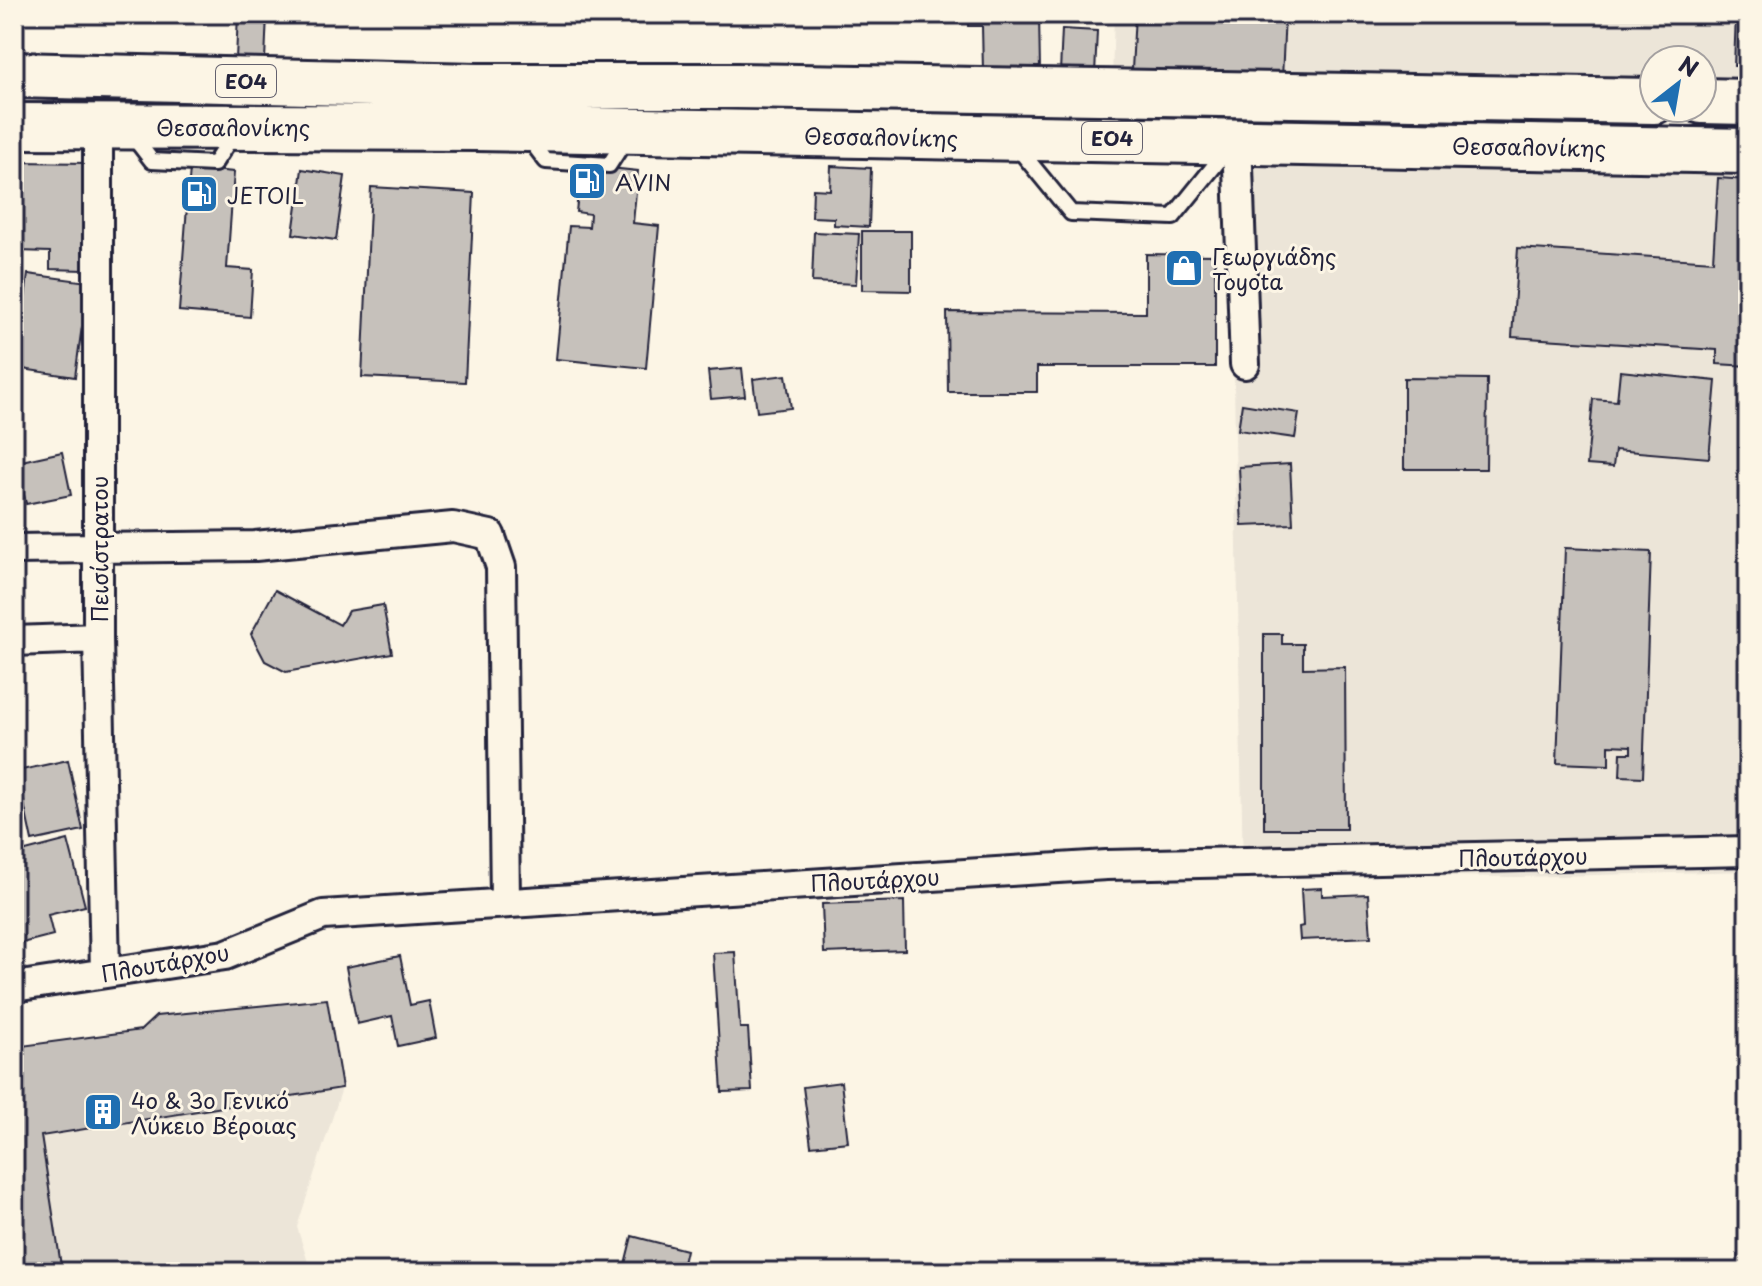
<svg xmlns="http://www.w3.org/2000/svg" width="1762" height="1286" viewBox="0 0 1762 1286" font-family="'Playpen Sans',sans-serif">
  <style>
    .built { fill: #ece5d8 }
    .building { fill: #c6c1bb; stroke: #22223b; stroke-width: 2 }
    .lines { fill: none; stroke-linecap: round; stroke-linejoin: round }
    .lane-casing { stroke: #22223b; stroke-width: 20 }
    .street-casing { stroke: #22223b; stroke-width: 34 }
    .primary-casing { stroke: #22223b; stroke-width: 50 }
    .lane { stroke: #fcf5e5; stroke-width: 14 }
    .street { stroke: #fcf5e5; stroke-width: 28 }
    .primary { stroke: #fcf5e5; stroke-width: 44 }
    .labels { text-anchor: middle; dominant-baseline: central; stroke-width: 6; stroke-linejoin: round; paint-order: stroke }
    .shield { fill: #fcf5e5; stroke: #63616e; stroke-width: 2 }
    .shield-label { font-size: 20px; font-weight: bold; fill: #22223b }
    .street-label { font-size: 22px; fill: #22223b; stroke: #fcf5e5 }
    .poi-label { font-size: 22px; fill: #22223b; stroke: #fcf5e5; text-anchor: start }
  </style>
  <rect width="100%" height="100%" fill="#fcf5e5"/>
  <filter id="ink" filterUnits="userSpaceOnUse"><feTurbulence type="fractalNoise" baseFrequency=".0125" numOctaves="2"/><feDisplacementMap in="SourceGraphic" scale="16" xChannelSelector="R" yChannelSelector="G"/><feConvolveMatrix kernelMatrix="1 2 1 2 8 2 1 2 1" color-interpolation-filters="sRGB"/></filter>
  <g filter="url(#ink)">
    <!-- built -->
    <path class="built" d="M1114 14H1748V89H1702V60H1654V88L1112 79Z
      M1230 165 1748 174V871L1517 877 1243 873Z
      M327 999 342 1088 297 1227 311 1272H14V1047L141 1030 156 1016Z"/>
    <!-- building -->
    <path class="building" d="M238 14H267L265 60 236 59Z
      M968 14H1039L1040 71H983L982 26H968Z
      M1135 14H1285L1282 79 1132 70Z
      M1736 14H1748V66H1734Z
      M1062 29 1097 31 1095 74 1060 72Z
      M20 162 88 163 83 270 50 269V252L19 251Z
      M581 165 638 171 633 223 659 226 646 368 556 359 569 226 589 227 590 214 576 212Z
      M831 166 871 168 869 227 834 225V218L812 217 813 189 830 190Z
      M190 168 234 172 227 268 253 270 250 317 179 311Z
      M302 169 345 176 336 240 293 234Z
      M1718 178 1748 180V366L1717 364V350L1512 337 1518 248 1713 261Z
      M371 187 474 193 465 382 362 377Z
      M862 231H911V291L862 290Z
      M814 232 859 234 856 284 812 282Z
      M1146 254 1215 255V367H1037V392H948L947 312 1146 313Z
      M28 274 88 282 75 377 16 368Z
      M742 368 745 396 711 399 708 371Z
      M1620 371 1716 381 1709 458 1615 450 1613 467 1587 465 1593 399 1617 401Z
      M786 375 791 408 757 412 753 379Z
      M1404 378 1487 379 1486 469H1404Z
      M1242 404 1299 413 1295 438 1238 430Z
      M62 452 71 495 26 504 17 462Z
      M1290 464 1293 524 1242 526 1239 467Z
      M1565 548 1651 552 1643 777 1620 776 1621 753H1631V746L1609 745V765L1557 763Z
      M275 590 340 625 348 611 383 605 392 653 286 672 265 661 251 634Z
      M1264 634H1282V644H1303V668L1345 667 1346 829H1264Z
      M68 760 83 830 32 841 17 771Z
      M68 840 85 906 48 915 53 935 14 945V854Z
      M1322 888V896L1368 894 1371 937 1300 940 1299 927 1303 926 1301 889Z
      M904 901 905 950 824 953 822 904Z
      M735 952 740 1028H748L752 1091 722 1092 713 953Z
      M400 956 410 1005 429 1001 436 1038 398 1046 392 1016 357 1024 346 967Z
      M327 999 342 1088 41 1136 62 1272H14V1047L141 1030 156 1016Z
      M841 1082 848 1142 811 1146 803 1087Z
      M632 1236 686 1250 681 1272H623Z"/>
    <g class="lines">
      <!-- lane casing -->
      <g class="lane-casing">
        <path id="lane" d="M132 135 152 161 214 164 234 133
          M527 136 546 161 609 165 627 137
          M1017 147 1071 213 1173 217 1228 149"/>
      </g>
      <!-- street casing -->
      <g class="street-casing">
        <path id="street" d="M98 125V638L105 973
          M1237 139 1245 364
          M14 549 255 546 453 527 490 535 501 567 505 901
          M14 641 98 638
          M14 987 225 955 323 915 1106 865 1748 851"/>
      </g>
      <!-- primary casing -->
      <g class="primary-casing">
        <path id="primary" d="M14 75 478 86H736L1654 101
          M1702 101 1748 102
          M14 126 477 128 1748 151"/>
      </g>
      <!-- lane -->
      <use href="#lane" class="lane"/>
      <!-- street -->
      <use href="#street" class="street"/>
      <!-- primary -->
      <use href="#primary" class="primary"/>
    </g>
  </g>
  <!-- icons -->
  <defs>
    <g id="fuel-square" transform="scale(2)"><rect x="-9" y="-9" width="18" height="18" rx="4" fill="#1f6fb2" stroke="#fcf5e5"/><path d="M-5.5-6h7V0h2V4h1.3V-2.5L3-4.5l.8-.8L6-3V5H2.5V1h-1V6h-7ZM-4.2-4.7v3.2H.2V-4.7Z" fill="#fff"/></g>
    <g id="shop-square" transform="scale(2)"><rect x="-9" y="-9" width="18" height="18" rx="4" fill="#1f6fb2" stroke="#fcf5e5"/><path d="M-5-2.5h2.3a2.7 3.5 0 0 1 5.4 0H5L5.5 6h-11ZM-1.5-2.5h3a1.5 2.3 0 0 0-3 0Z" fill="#fff"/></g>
    <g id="building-square" transform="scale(2)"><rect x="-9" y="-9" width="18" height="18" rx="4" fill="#1f6fb2" stroke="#fcf5e5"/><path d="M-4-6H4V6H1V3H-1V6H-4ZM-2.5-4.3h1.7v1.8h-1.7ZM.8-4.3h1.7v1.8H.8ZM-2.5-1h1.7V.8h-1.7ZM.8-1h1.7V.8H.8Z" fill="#fff"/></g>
  </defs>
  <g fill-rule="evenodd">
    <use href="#fuel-square" x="587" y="181"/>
    <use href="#fuel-square" x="199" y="194"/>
    <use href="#shop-square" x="1184" y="268"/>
    <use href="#building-square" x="103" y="1112"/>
  </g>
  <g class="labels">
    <!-- shield labels -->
    <g class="shield">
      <rect x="216" y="65" width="60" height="32" rx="6"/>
      <rect x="1082" y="122" width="60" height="32" rx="6"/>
    </g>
    <g class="shield-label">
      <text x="246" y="81">ΕΟ4</text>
      <text x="1112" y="138">ΕΟ4</text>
    </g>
    <!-- street labels -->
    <g class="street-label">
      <text x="233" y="126">Θεσσαλονίκης</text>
      <text transform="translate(881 136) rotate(1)">Θεσσαλονίκης</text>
      <text transform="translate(1529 146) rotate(1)">Θεσσαλονίκης</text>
      <text transform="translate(98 549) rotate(-90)">Πεισίστρατου</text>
      <text transform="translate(1523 856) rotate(-1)">Πλουτάρχου</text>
      <text transform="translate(875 879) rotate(-3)">Πλουτάρχου</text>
      <text transform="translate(165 962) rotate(-10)">Πλουτάρχου</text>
    </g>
    <!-- poi labels -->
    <g class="poi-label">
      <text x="615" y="181">AVIN</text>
      <text x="227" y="194">JETOIL</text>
      <text x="1212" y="255">Γεωργιάδης<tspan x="1212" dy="25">Toyota</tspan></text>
      <text x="131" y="1099">4ο &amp; 3ο Γενικό<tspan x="131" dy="25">Λύκειο Βέροιας</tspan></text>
    </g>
  </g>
  <!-- margin -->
  <rect width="1762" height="1286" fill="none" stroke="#fcf5e5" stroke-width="48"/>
  <rect x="24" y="24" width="1714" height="1238" fill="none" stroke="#22223b" stroke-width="3" filter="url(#ink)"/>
  <!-- north arrow -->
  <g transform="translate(1678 84) rotate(31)"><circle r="38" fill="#fcf5e5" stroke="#a5a1a1" stroke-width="2"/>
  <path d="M0-6L14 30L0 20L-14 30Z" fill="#1f6fb2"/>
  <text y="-12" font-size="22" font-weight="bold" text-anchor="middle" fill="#22223b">N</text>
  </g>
</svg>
